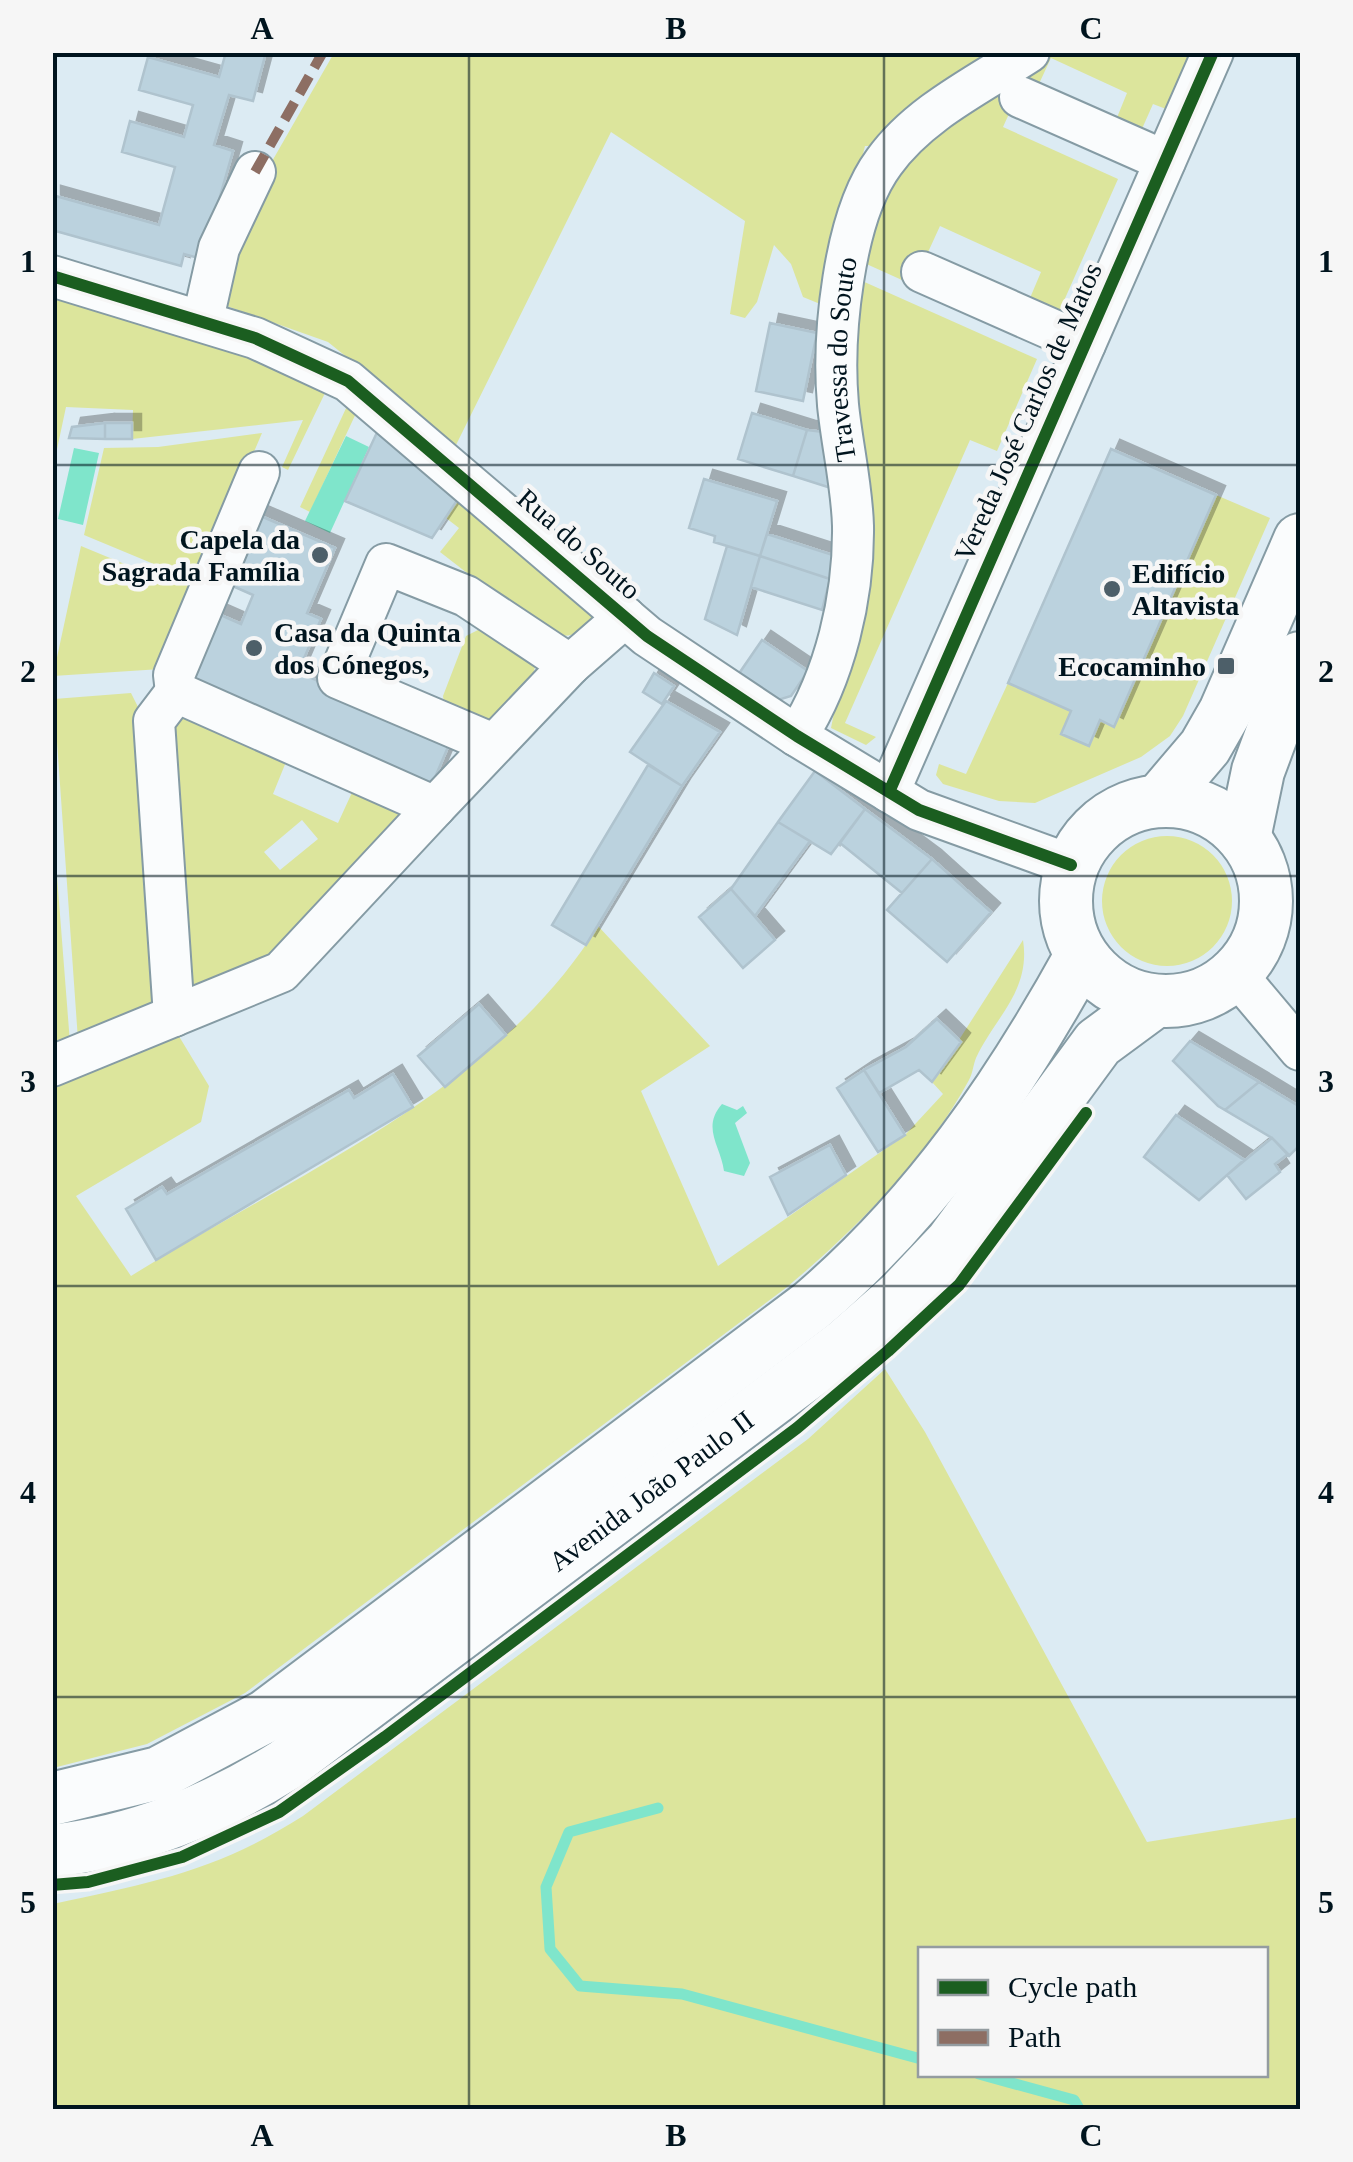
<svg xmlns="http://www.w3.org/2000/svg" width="1353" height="2162" viewBox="0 0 1353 2162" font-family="'Times New Roman',serif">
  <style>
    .green { fill: #dce59c; fill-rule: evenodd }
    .water { fill: #7fe5cb }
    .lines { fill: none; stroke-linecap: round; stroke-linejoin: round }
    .stream { stroke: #7fe5cb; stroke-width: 11 }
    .building { fill: #bbd2de; stroke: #afc3ce; stroke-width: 2.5; filter: url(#shadow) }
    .minor-casing { stroke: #859ba4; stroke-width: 44 }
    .major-casing { stroke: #859ba4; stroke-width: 56 }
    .minor { stroke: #fafcfd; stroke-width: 40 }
    .major { stroke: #fafcfd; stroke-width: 52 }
    .quiet { stroke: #8d6e63; stroke-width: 10; stroke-dasharray: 20 10; stroke-linecap: butt }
    .cycleway-casing { stroke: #f6f6f6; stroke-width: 19 }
    .cycleway { stroke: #1b5e20; stroke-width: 12 }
    .grid { fill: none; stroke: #00141e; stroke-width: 2.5; stroke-opacity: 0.55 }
    .poi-dot { fill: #4d5f69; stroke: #f6f6f6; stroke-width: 4 }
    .labels { text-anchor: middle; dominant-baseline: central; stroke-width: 9; stroke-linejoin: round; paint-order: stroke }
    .street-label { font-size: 28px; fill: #00141e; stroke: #f6f6f6 }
    .poi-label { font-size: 28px; font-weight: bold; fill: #00141e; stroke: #f6f6f6; text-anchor: end }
    .neatline { fill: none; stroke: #00141e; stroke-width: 4 }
    .grid-label { font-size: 32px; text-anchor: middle; font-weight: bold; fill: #00141e }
  </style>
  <defs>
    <filter id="shadow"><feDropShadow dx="9" dy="-9" stdDeviation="0" flood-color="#0004"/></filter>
  </defs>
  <rect width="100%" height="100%" fill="#dcebf3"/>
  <!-- green -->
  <path class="green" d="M334 53H1018L883 146H865L825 306 803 297 791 264 774 245 757 302 745 318 730 314 745 221 611 132 456 445 328 342 224 305 255 191Z
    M1052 53H1187L1188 60 1166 109 1153 104 1141 131 1116 120 1127 93 1051 58 1037 88 1023 83 1003 127 1118 179 1059 312 1030 298 1041 272 940 226 913 285 862 262 872 206 934 128Z
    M860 280 1037 359 997 451 970 440 845 723 876 737 866 745 831 728 864 561 852 408Z
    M53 297 251 356 325 393 288 470 282 467 303 420 132 439 133 410 66 407 53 468Z
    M348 404 358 409 310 512 300 507Z
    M262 433 161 669 53 676 81 546 156 577 161 567 84 535 104 448 158 447Z
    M1216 495 1270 518 1183 716 1170 736 1141 757 1035 803 999 801 943 784 936 775 939 764 966 774 1008 683 1071 711 1061 734 1089 746 1100 720 1114 726Z
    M458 499 595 619C579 637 566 639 543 632L440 552 459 528 446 518Z
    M484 627 535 659C537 687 510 703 491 722L444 703 443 696 466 636Z
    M131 693 146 723 164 1001 78 1040 54 699Z
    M176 709 288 757 273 794 338 823 355 786 401 811 403 820 282 954 192 988 163 719ZM302 820 318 839 280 870 264 852Z
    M52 812 70 1043 52 1051Z
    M1102 901a65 65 0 1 1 130 0a65 65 0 1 1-130 0Z
    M598 926 710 1046 641 1091 718 1266 905 1135 943 1094 932 1082 1023 940C1031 991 995 1017 976 1058 973 1065 973 1073 969 1080 926 1159 855 1230 787 1287L245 1693 147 1744 53 1768 52 1081 174 1028 209 1086 201 1122 76 1196 131 1276C291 1176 497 1091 598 926Z
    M885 1369 925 1432 1147 1842 1300 1817V2109H53V1904C152 1882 215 1872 303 1816L808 1439ZM921 1950H1266V2074H921Z"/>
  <!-- water -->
  <path class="water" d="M346 436 369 447 330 533 305 521Z
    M74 448 99 453 83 525 58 519Z
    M722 1104 737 1110 743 1106 747 1113 735 1123 750 1163 744 1176 724 1171C721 1146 701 1128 722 1104Z"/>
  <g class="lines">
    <!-- stream -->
    <path class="stream" d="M658 1808 569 1832 546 1887 550 1949 580 1986 682 1994 921 2059
      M979 2074 1074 2100 1080 2110"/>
  </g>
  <!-- building -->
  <path class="building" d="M226 52H266L253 101 229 95 214 145 233 151 202 259 184 254 181 266 52 230V195L159 225 175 167 122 152 130 121 184 137 193 105 139 90 148 57 219 77Z
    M770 323 817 333 803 401 756 391Z
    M752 413 807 430 793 476 738 459Z
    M105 423H132V439H105Z
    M105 423V439L69 438 72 427Z
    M380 426 458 499 432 538 345 501Z
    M807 430 832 433 831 488 793 476Z
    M1111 449 1216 495 1114 727 1100 720 1089 746 1061 734 1071 711 1008 683Z
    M704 479 777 501 760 556 714 542 715 536 689 528Z
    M256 514 335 548 307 613 321 619 298 672 451 740 430 789 186 682 216 613 241 624 253 595 226 583Z
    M767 534 836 556 830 579 760 556Z
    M727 546 760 556 737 635 705 619Z
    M760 556 830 579 822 610 751 587Z
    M762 640 808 671 791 696 778 700 738 675Z
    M654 673 674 686 662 704 643 692Z
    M666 701 720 732 682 786 630 752Z
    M648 765 682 786 586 945 552 925Z
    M815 771 865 809 831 854 778 822Z
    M865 809 932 859 902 893 840 843Z
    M778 822 810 841 755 916 731 889Z
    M932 859 991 912 947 962 887 910Z
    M731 889 775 940 743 968 699 917Z
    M479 1004 506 1035 445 1087 418 1056Z
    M937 1019 961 1042 932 1082 919 1070 879 1093 864 1070 906 1047Z
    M1190 1041 1259 1082 1225 1110 1218 1106 1173 1061Z
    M864 1070 905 1135 878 1152 837 1088Z
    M393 1074 413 1107 156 1260 126 1209 162 1187 167 1194 349 1090 354 1098Z
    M1259 1082 1300 1107V1145L1289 1156 1272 1138 1225 1110Z
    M1176 1115 1244 1160 1199 1200 1144 1157Z
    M1272 1138 1288 1154 1275 1164 1280 1172 1246 1199 1227 1175Z
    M830 1145 846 1175 788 1215 770 1177Z"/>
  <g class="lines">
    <!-- minor casing -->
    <g class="minor-casing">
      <g id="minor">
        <path d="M1020 97 1165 161"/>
        <path d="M922 272 1085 344"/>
        <path d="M52 276 255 338 348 381 647 636 797 736 919 810 1071 865"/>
        <path d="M203 319 219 248 255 172"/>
        <path d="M570 665 625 617"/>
        <path id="s1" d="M797 736C835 677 854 597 853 526 852 486 842 445 838 405 832 337 843 217 884 162 919 113 980 84 1029 52"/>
        <path d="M889 792 1213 52"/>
        <path d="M435 807 570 665 466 596 386 564 338 678 493 744"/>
        <path d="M1236 974 1300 1050"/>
        <path d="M174 1016 154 721 176 692"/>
        <path d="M52 1066 281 972 435 807 176 692 174 675 259 472"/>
      </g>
    </g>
    <!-- major casing -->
    <g class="major-casing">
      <g id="major">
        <path d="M1160 800 1205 747 1225 712 1300 540"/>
        <circle cx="1166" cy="901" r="100"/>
        <path d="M1244 838 1258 771 1300 658"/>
        <path d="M52 1799 159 1773 266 1716 811 1306C926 1208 1009 1087 1081 956"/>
        <path id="s2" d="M52 1851C138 1841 213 1810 285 1765L845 1345 901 1296 952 1242 1098 1043 1155 1001"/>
      </g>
    </g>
    <!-- minor -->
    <use href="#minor" class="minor"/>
    <!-- major -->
    <use href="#major" class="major"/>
    <!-- quiet -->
    <path class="quiet" d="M255 172 323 52"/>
    <!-- cycleway casing -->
    <g class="cycleway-casing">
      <path id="cycleway" d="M52 276 255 338 348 381 647 636 797 736 919 810 1071 865
        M889 792 1213 52
        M52 1885 88 1882 182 1857 279 1812 385 1737 797 1428 888 1351 959 1285 1086 1113"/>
    </g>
    <!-- cycleway -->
    <use href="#cycleway" class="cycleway"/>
  </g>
  <!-- grid -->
  <path class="grid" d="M469 52V2110M884 52V2110M52 465H1300M52 876H1300M52 1286H1300M52 1697H1300"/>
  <!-- markers -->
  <g class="poi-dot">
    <circle cx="320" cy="555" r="10"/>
    <circle cx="1112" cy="589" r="10"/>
    <circle cx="254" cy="648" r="10"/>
    <rect x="1216" y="656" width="20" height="20" rx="5"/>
  </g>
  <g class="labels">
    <!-- street labels -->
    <g class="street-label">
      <text stroke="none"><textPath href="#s1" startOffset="388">Travessa do Souto</textPath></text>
      <text transform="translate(1028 412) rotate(-66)">Vereda José Carlos de Matos</text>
      <text transform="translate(579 544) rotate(41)">Rua do Souto</text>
      <text stroke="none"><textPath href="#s2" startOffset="708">Avenida João Paulo II</textPath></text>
    </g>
    <!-- poi labels -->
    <g class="poi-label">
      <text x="300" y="539">Capela da<tspan x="300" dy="32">Sagrada Família</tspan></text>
      <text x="1132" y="573" text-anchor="start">Edifício<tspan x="1132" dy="32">Altavista</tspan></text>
      <text x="274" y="632" text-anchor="start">Casa da Quinta<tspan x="274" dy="32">dos Cónegos,</tspan></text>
      <text x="1206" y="666">Ecocaminho</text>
    </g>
  </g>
  <!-- border -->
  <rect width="1353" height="2162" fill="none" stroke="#f6f6f6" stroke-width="110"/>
  <!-- legend -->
  <rect x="918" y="1947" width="350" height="130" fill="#f6f6f6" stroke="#949ca0" stroke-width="2.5"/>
  <rect x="938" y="1980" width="50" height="15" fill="#1b5e20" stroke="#949ca0" stroke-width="2.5"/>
  <text x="1008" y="1997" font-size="30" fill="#00141e">Cycle path</text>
  <rect x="938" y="2030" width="50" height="15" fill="#8d6e63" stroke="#949ca0" stroke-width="2.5"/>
  <text x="1008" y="2047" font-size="30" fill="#00141e">Path</text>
  <rect x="55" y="55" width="1243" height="2052" class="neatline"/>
  <g class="grid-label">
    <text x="262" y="39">A</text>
    <text x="676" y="39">B</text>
    <text x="1091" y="39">C</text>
    <text x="28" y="272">1</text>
    <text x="1326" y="272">1</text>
    <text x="28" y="682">2</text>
    <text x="1326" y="682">2</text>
    <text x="28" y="1092">3</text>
    <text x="1326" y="1092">3</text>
    <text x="28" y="1503">4</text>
    <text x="1326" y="1503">4</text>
    <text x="28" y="1913">5</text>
    <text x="1326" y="1913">5</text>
    <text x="262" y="2146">A</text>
    <text x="676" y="2146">B</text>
    <text x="1091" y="2146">C</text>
  </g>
</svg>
